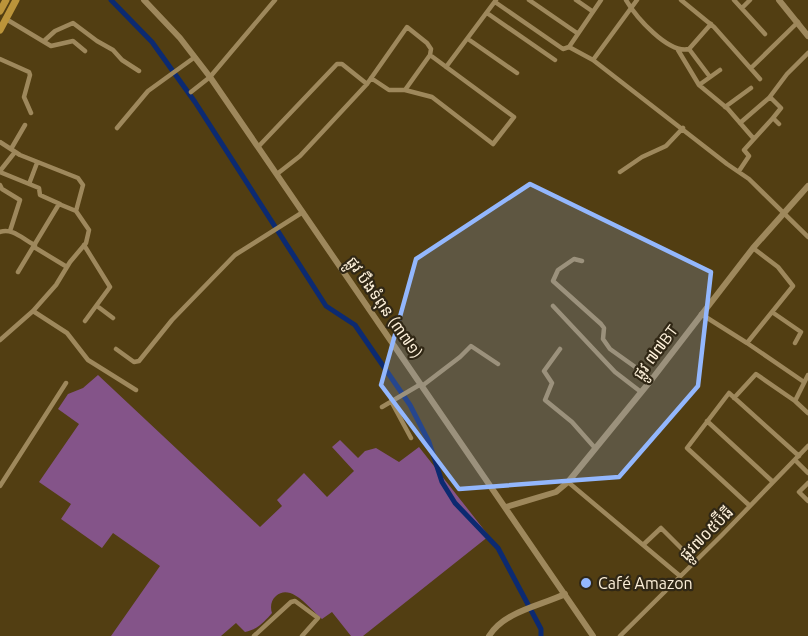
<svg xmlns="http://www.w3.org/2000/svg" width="808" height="636" viewBox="0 0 808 636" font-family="Ubuntu,'Noto Sans Khmer',sans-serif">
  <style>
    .green { fill: #845489 }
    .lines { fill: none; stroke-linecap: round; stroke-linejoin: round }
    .canal { stroke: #0c2a71; stroke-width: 5 }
    .street { stroke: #9e885c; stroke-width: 4.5 }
    .secondary { stroke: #9e885c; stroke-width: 6 }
    .primary { stroke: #bb943a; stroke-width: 7 }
    .marked { fill: #93b7fd; fill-opacity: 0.2; stroke: #93b7fd; stroke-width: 4.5; stroke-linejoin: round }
    .poi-dot { fill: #93b7fd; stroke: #302715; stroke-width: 2 }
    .labels { text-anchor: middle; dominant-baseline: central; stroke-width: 4.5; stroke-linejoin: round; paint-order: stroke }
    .street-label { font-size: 16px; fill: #fdf0d9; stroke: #302715 }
    .poi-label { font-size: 16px; fill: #fdf0d9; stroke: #302715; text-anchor: start }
  </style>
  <rect width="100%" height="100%" fill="#523e12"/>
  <!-- green -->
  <path class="green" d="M98 375 260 527 282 506 277 500 304 473 327 497 354 471 332 447 340 440 358 458 365 451 376 448 399 462 419 447 489 536 363 636H351L332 612 322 619C311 610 291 582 276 596 271 600 270 607 272 613 265 621 257 630 245 632L236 623 221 636H111L160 566 113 533 102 548 61 519 71 504 39 482 79 424 58 409 68 394 83 388Z"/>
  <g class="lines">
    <!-- canal -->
    <path class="canal" d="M111 0 152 42 195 102 326 306 355 325 410 405 429 442 442 482 455 503 498 548 541 629V636"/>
    <!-- street -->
    <path class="street" d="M529 0 577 33
      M576 0 592 11
      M626 0C636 17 668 54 689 49L710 77
      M681 0 714 27 760 79
      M734 0 765 34
      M495 2 563 49 569 47 601 0
      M742 8 750 0
      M487 13 555 60
      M6 19 51 46 73 41 85 51
      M468 39 517 73
      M44 41 55 31 73 23 97 41 113 50 122 60 139 71
      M569 47 593 60 727 164 749 179 808 237
      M689 49 711 24
      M678 50 699 85 728 109 754 139
      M0 59 29 72 30 75 24 97 31 113
      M593 60 637 0
      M446 67 496 0
      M751 68 798 22
      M371 78 389 90H405L432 97 493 144 514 117 430 55
      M699 85 720 70
      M191 92 210 77 275 0
      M770 97 781 108 773 118 779 124
      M725 107 751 88
      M740 123 769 98 787 74 808 53
      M117 128 148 91 195 57
      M0 142 20 155 78 178 83 185 76 211 89 230 86 243 70 262 56 285 33 311 0 340
      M258 147 337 64H342L367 84
      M11 149 25 125
      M0 171 15 152
      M739 171 749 156 744 150 773 118
      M0 172 39 188 40 195 60 204
      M620 172 642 157 666 146 683 128
      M277 174 300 156 367 84 407 27 427 43 431 49 430 55 405 90
      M29 184 37 163
      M0 185 2 189 20 200 10 231
      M0 232C12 227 24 240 35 245
      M84 245 110 287 85 321
      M34 247 67 267
      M582 261 574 259 558 270 553 281 601 324 604 328 603 339 610 349 652 379
      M18 272 59 204 76 211
      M97 306 113 318
      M553 306 615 372 641 392
      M33 311 67 333 88 360 136 390
      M772 312 801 332 795 343
      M701 314 747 343 804 382
      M747 343 793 286 778 267 753 248
      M116 349 134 362 139 361 172 320 235 255 303 212
      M560 349 544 371 552 383 545 400 572 422 595 448
      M808 375 795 401 808 413
      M422 386 460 357 471 346 498 364
      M734 398 756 374 795 401
      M391 401 411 438
      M382 407 421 384
      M707 421 773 482
      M795 460 808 473
      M568 482 680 576
      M808 483 799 492 808 501
      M0 486 66 383
      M750 506 687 448 729 393 799 456
      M643 545 661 528 695 562
      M254 636 291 602 295 601 318 618 302 636
      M620 636 722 535 808 446"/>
    <!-- secondary -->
    <path class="secondary" d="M144 0 180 38 210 77 593 636
      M779 0 808 36
      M506 507 556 492 568 482 652 379 753 248 808 186
      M489 636C505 611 540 606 565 594"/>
    <!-- primary -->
    <path class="primary" d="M0 11 6 0
      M0 30 16 0"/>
  </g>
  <!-- marked area -->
  <path class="marked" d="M530 184 711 272 698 386 619 477 459 489 381 385 416 259Z"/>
  <!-- markers -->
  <circle class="poi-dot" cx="586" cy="583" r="6"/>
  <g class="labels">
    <!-- street labels -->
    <g class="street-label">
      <text transform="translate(385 307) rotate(55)">ផ្លូវ បឹងទំពុន (៣៧១)</text>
      <text transform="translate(655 352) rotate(-53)">ផ្លូវ ៧៧BT</text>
      <text transform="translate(706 533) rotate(-45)">ផ្លូវ៧០៥ប៊ីធី</text>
    </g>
    <!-- poi labels -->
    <g class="poi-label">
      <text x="598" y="583">Café Amazon</text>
    </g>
  </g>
</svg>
